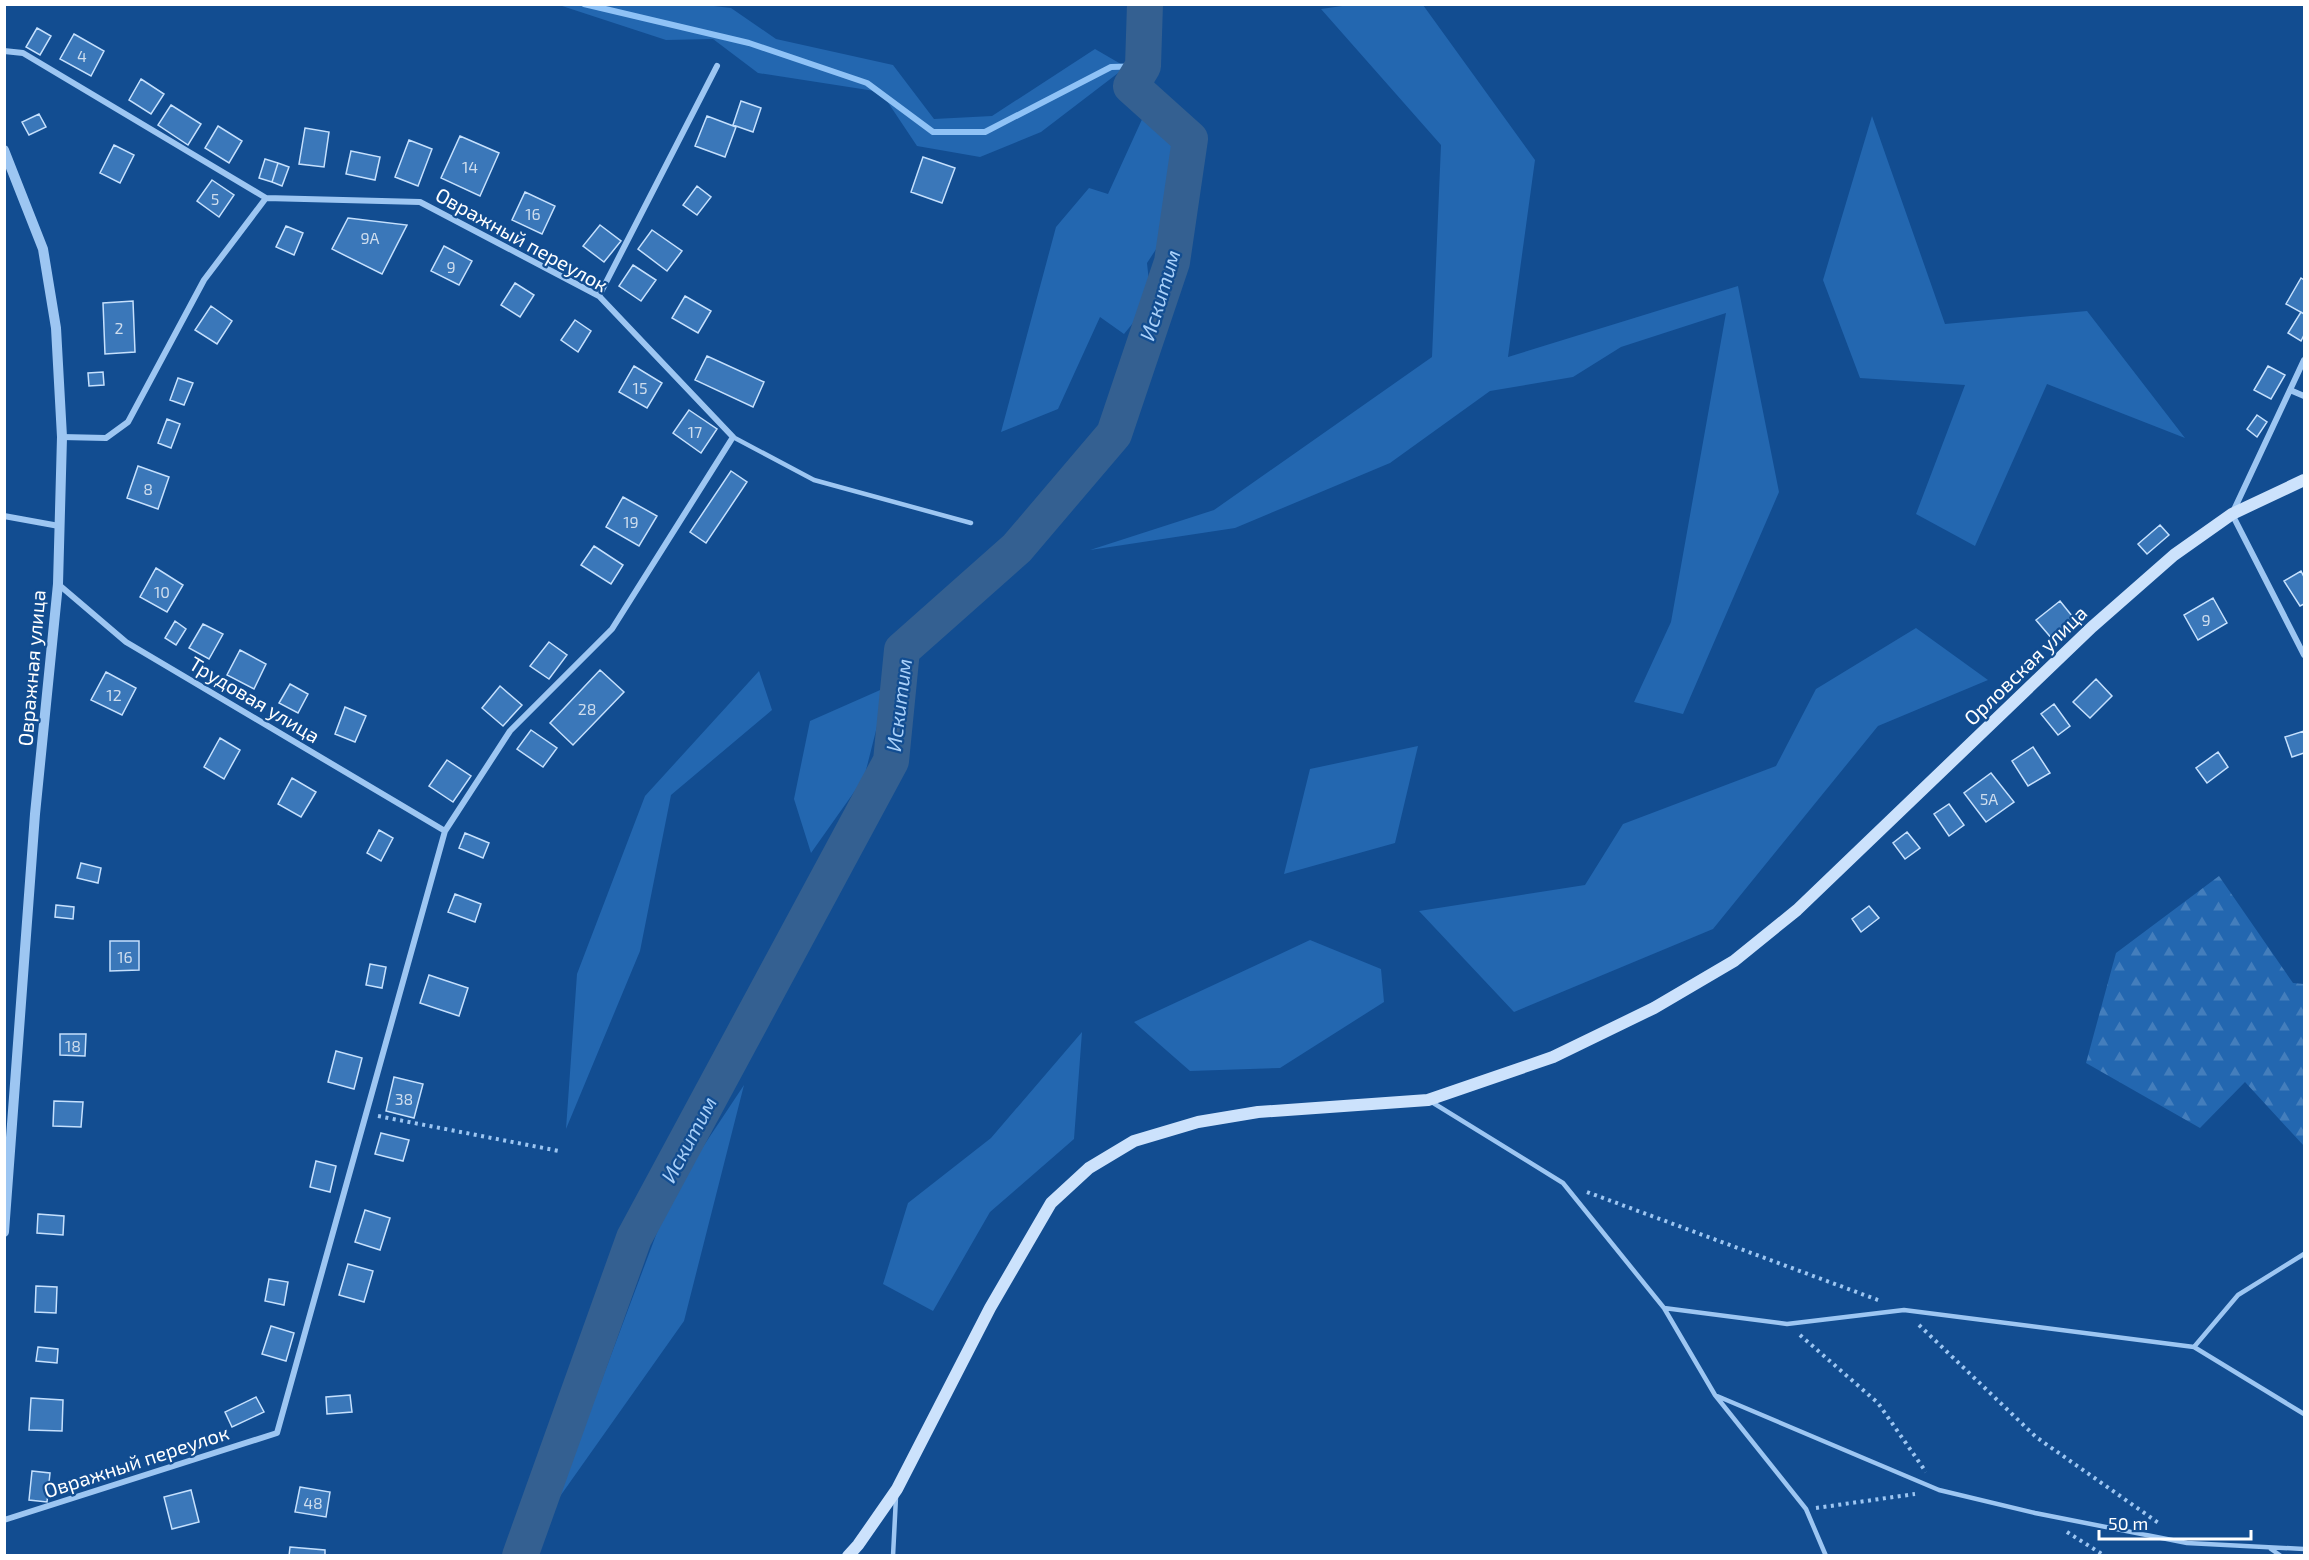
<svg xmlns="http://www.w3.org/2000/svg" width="2309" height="1560" viewBox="0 0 2309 1560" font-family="'Exo 2',sans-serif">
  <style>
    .green { fill: #2367b0 }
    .forest { fill: url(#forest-firs) }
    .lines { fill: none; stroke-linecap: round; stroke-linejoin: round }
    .stream { stroke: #8fc2f6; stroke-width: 6 }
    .river { stroke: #346091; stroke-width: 36 }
    .building { fill: #3a77b9; stroke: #c5e0fd; stroke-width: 1.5 }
    .path { stroke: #9dc6f2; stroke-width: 4; stroke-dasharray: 3 4.5; stroke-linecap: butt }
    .service { stroke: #9dc6f2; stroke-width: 4.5 }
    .minor { stroke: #9dc6f2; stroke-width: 6 }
    .tertiary { stroke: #9dc6f2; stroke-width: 10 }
    .secondary { stroke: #cce2fc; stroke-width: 12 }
    .labels { text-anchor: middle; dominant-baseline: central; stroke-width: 4.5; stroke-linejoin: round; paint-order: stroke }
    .number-label { font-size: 16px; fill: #ceddee }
    .street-label { font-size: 20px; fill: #fff; stroke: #124d91 }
    .water-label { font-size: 21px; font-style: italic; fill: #a9d0f9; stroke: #124d91 }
  </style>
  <defs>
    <pattern id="forest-firs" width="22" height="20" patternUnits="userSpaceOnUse" patternTransform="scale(1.5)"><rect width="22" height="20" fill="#2367b0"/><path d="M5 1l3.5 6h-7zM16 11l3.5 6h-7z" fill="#447ebc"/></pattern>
  </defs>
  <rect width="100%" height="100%" fill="#124d91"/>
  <!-- green -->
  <path class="green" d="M697 4 731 8 776 39 893 65 934 119 992 116 1095 49 1126 67 1041 132 980 157 917 146 881 92 758 73 713 39 666 40 559 5Z
    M1356 4 1423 5 1535 160 1508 357 1738 286 1779 492 1683 714 1634 702 1671 622 1726 313 1621 347 1573 377 1490 391 1390 463 1235 528 1090 550 1214 510 1432 357 1441 145 1321 9Z
    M1144 115 1177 148 1168 231 1147 263 1151 301 1124 334 1100 317 1058 409 1001 432 1056 227 1089 188 1108 194Z
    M1872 116 1945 324 2087 311 2185 438 2047 384 1975 546 1916 514 1965 385 1860 378 1823 280Z
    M1916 628 1988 680 1878 726 1713 929 1514 1012 1419 911 1585 885 1623 824 1776 766 1816 689Z
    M759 671 772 710 671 795 640 951 566 1129 577 974 645 796Z
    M887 687 864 778 811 853 794 799 810 721Z
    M1418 746 1395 843 1284 874 1310 769Z
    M1310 940 1381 969 1384 1002 1280 1068 1190 1071 1134 1022Z
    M1082 1032 1074 1139 990 1212 933 1311 883 1284 908 1203 991 1138Z
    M744 1085 684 1321 556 1502 671 1195Z"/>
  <!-- forest -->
  <path class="forest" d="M2219 876 2293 983 2304 984V1146L2245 1082 2200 1128 2086 1063 2116 953Z"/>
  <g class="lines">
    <!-- stream -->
    <path class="stream" d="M584 4 749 43 867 83 933 132H985L1111 67 1143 66"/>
    <!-- river -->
    <path class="river" d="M520 1556 634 1238 891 761 902 650 1017 548 1114 434 1172 262 1190 139 1131 86 1143 66 1145 4"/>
  </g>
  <!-- building -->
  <path class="building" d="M37 28 51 36 40 55 26 47Z
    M74 34 104 51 91 76 60 59Z
    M141 79 164 94 151 114 129 100Z
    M741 101 761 108 753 132 733 125Z
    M171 105 201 124 188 145 158 125Z
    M39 114 46 127 29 135 22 122Z
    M707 116 736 127 725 157 695 146Z
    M218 126 242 141 229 163 205 148Z
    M305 128 329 132 324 167 299 164Z
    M460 136 499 153 480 196 441 178Z
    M409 140 432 149 418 186 395 177Z
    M114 145 134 155 120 183 100 173Z
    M351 151 380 157 375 180 346 174Z
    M923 157 955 168 942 203 911 192Z
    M265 159 278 163 272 182 259 178Z
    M278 163 289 167 282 186 272 182Z
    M212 180 234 195 219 217 197 201Z
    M697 186 711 197 697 215 683 205Z
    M525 192 555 206 542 234 512 220Z
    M348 218 407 225 382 274 332 249Z
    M600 225 621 241 604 262 583 246Z
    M286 226 303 233 294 255 276 247Z
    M652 230 682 251 667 271 638 249Z
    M444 246 472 261 459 285 431 271Z
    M633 265 656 280 641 301 619 286Z
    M2301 278 2304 280V314L2286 304Z
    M515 283 534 295 520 317 501 305Z
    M685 296 711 311 698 333 672 318Z
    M133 301 135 352 105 354 103 303Z
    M211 306 232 321 217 344 195 330Z
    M2301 312 2304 314V335L2301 341 2288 333Z
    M575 320 591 331 578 352 561 340Z
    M707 356 764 382 753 407 695 380Z
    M634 366 662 383 647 408 619 392Z
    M2268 366 2285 375 2271 399 2254 390Z
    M103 372 104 385 89 386 88 373Z
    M178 378 193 383 184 405 170 400Z
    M689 410 717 429 701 453 673 433Z
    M2257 415 2267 422 2257 437 2247 429Z
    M167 419 180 424 171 448 158 443Z
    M138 466 169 477 158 509 127 498Z
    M731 471 747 482 706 543 690 532Z
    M623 497 657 516 639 546 606 527Z
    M2160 525 2169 535 2147 554 2138 544Z
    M594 546 623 565 611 584 581 565Z
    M156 568 183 585 167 612 140 597Z
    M2301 571 2304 577V604L2300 606 2284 581Z
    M2213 598 2227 623 2198 640 2184 615Z
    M2060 601 2076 621 2053 640 2036 620Z
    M175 621 186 629 176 645 165 638Z
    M203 624 223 634 209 659 189 648Z
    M549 642 567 655 549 679 530 666Z
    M240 650 266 664 254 689 227 675Z
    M600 670 624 692 573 745 550 723Z
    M106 672 136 688 122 715 91 700Z
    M2096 679 2112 696 2090 718 2073 702Z
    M290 684 308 694 298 713 279 703Z
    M500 686 522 705 503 726 482 708Z
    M2054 704 2070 726 2058 735 2041 714Z
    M345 707 366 716 355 742 335 734Z
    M531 730 557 748 543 767 517 749Z
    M2304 731V753L2292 757 2285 737Z
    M220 738 240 750 224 779 204 767Z
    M2033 747 2050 773 2028 786 2012 761Z
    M2218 752 2228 767 2207 783 2196 768Z
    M447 760 471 776 453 802 429 786Z
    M1991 773 2014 802 1986 822 1964 793Z
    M292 778 316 792 301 817 278 804Z
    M1949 804 1964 825 1949 836 1934 814Z
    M379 830 393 838 381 861 367 853Z
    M1907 832 1920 848 1905 859 1893 843Z
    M465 833 489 843 483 858 459 848Z
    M81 863 101 868 98 883 77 878Z
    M455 894 481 904 475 922 448 912Z
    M56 905 74 907 73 919 55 917Z
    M1869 906 1879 918 1861 932 1852 919Z
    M110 941H139V970L110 971Z
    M370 964 386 967 382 988 366 985Z
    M429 975 468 988 459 1016 420 1003Z
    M60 1034H86L85 1056 60 1055Z
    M336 1051 362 1058 354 1089 328 1082Z
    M394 1077 423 1084 414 1118 386 1111Z
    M54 1101 83 1102 81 1127 53 1126Z
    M381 1133 409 1140 403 1161 375 1154Z
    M316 1161 336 1166 330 1192 310 1187Z
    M365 1210 390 1218 380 1250 355 1242Z
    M38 1214 64 1216 63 1235 37 1233Z
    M348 1264 373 1271 364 1302 339 1295Z
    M269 1279 288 1282 284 1305 265 1301Z
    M36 1286 57 1287 56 1313 35 1312Z
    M271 1326 294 1333 286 1361 262 1354Z
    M38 1347 58 1349 57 1363 36 1361Z
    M350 1395 352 1412 327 1414 326 1397Z
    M256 1397 264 1412 232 1427 225 1412Z
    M31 1398 63 1400 62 1431 29 1430Z
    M32 1471 50 1473 47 1502 29 1500Z
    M300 1487 330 1492 326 1517 295 1512Z
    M191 1490 199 1522 172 1529 164 1497Z
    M290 1547 325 1550V1556H289Z"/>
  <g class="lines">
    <!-- path -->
    <path class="path" d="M378 1116 559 1151
      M1587 1192 1878 1300
      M1919 1325 2036 1437 2160 1524
      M1800 1335 1878 1403 1926 1472
      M1816 1508 1915 1494
      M2067 1532 2105 1556"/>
    <!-- service -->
    <path class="service" d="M733 437 814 480 971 523
      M1430 1101 1563 1183 1664 1308 1715 1395 1806 1509 1826 1556
      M1664 1308 1787 1324 1904 1310 2194 1347 2238 1295 2304 1254
      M2194 1347 2304 1414
      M1717 1396 1939 1490 2035 1513 2187 1543 2304 1549
      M2271 1549 2281 1556
      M893 1556 896 1497"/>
    <!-- minor -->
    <path class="minor" d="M4 51 23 53 266 198 420 202 599 296 733 437 612 629 510 731 445 831 277 1433 4 1520
      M599 296 717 66
      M2304 360 2232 514 2304 655
      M2290 390 2304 396
      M62 437 106 438 128 422 204 280 266 198
      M4 516 59 526
      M58 584 126 642 445 831"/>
    <!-- tertiary -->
    <path class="tertiary" d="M4 150 43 249 56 328 62 437 58 584 35 814 4 1232"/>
    <!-- secondary -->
    <path class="secondary" d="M848 1556 858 1545 897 1489 990 1308 1051 1203 1089 1168 1134 1141 1198 1122 1258 1112 1428 1100 1553 1057 1654 1008 1734 961 1797 910 2092 627 2174 555 2232 514 2304 480"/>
  </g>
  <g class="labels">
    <!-- number labels -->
    <g class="number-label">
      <text x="82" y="55">4</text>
      <text x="470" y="166">14</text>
      <text x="215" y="198">5</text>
      <text x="533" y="213">16</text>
      <text x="370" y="237">9А</text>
      <text x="451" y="266">9</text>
      <text x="119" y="327">2</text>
      <text x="640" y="387">15</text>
      <text x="695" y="431">17</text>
      <text x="148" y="488">8</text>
      <text x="631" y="521">19</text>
      <text x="162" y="591">10</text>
      <text x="2206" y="619">9</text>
      <text x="114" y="694">12</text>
      <text x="587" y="708">28</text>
      <text x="1989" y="798">5А</text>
      <text x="125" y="956">16</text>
      <text x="73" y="1045">18</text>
      <text x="404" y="1098">38</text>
      <text x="313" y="1502">48</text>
    </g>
    <!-- street labels -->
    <g class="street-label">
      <text transform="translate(522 239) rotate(29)">Овражный переулок</text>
      <text transform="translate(2025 665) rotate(-44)">Орловская улица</text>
      <text transform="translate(31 668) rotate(-85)">Овражная улица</text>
      <text transform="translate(255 699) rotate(31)">Трудовая улица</text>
      <text transform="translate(136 1461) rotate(-18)">Овражный переулок</text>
    </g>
    <!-- water labels -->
    <g class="water-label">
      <text transform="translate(1159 295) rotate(-73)">Искитим</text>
      <text transform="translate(898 705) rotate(-83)">Искитим</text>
      <text transform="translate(688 1139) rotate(-62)">Искитим</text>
    </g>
  </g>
  <!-- border -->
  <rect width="2309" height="1560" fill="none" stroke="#ffffff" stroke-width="12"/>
  <!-- scale -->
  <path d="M2099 1530v9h152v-9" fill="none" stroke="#ffffff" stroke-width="3"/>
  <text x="2108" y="1530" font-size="18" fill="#ffffff" stroke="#124d91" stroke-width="4.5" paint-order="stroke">50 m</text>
</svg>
